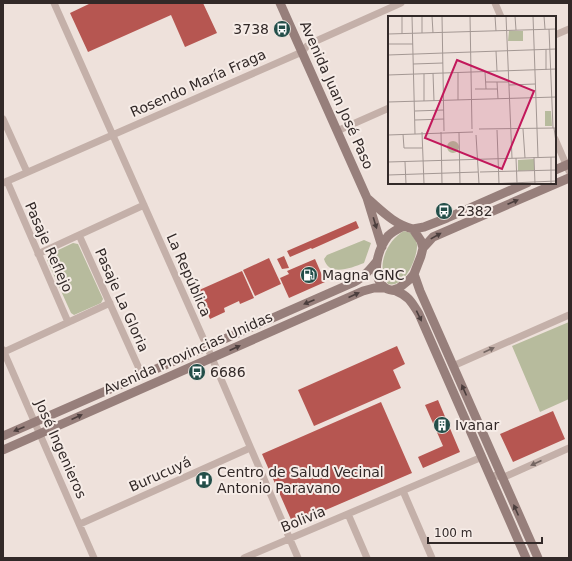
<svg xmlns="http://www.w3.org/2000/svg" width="572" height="561" viewBox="0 0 572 561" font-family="'DejaVu Sans',sans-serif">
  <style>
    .green { fill: #b7bb9d }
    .building { fill: #b65651 }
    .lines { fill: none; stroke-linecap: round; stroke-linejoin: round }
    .minor { stroke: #c4b0a9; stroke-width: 7 }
    .secondary { stroke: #977f7b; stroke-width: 9 }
    .oneway { fill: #4b3e3d }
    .oneway2 { fill: #746662 }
    .labels { text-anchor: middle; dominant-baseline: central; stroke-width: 4; stroke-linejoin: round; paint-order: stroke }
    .poi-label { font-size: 14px; fill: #322928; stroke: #f6ece7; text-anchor: start }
    .street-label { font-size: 14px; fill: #322928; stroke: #f6ece7 }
    .inset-road { fill: none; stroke: #a39793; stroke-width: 1 }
    .view { fill: #c2185b; fill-opacity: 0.15; stroke: #c2185b; stroke-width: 2 }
    .inset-edge { fill: none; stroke: #322928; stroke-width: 2 }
  </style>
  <rect width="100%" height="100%" fill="#eee1db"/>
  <!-- green -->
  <path class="green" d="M404 231 411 233C413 237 418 242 417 247 416 261 404 288 388 284 375 267 387 240 404 231Z
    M364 240 371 243 364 263C351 268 329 277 324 259L327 255Z
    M73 243 78 244 103 299 101 303 74 315 71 313 47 260 48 255Z
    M569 322V399L540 412 512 346Z"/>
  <!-- building -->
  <path class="building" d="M91 3H203L217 33 185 47 171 15 88 52 70 13Z
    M356 221 359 228 312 249 311 248 290 257 287 251Z
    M284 256 289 268 282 269 277 259Z
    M269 258 281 284 255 296 243 270Z
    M315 259 325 282 289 298 280 278 289 274 287 271Z
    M242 271 254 298 240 304 239 301 224 308 225 312 210 319 197 291Z
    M397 346 405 364 393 370 401 388 314 426 298 390Z
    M438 400 460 452 423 468 418 457 443 446 425 405Z
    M381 402 412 473 293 524 262 454Z
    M553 411 565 439 513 462 500 434Z"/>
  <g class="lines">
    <!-- minor -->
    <path class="minor" d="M54 3 212 358 298 558
      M495 3 501 17
      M555 35 569 29
      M3 119 27 172
      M337 131 389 108
      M555 139 569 171
      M7 181 68 322
      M3 183 302 52 307 46 316 41 401 3
      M79 235 142 375
      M38 254 144 205
      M3 350 94 558
      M4 352 110 303
      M453 366 569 315
      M491 477 496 475 502 478 569 448
      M403 491 432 558
      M348 514 367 558
      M80 524 250 448
      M244 558 482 457"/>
    <!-- secondary -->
    <path class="secondary" d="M280 3 367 198 382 247
      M555 170 569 164
      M368 199C383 212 394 224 413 229L421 241 423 248 421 256 414 274 410 279 399 288 393 290
      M404 226C398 229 393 231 388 236 378 249 370 275 384 287 387 290 392 290 396 291 409 296 412 303 419 314L526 558
      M413 229 424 227 447 218 527 183
      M423 248 433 237 569 178
      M414 274 420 291 538 558
      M3 436 350 284C362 279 369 271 377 261
      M3 450 363 291 374 288H385"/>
  </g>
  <!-- one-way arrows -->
  <defs><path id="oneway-solid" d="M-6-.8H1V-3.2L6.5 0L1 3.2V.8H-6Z"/></defs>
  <g class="oneway">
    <use href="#oneway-solid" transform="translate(513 202) rotate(-23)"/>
    <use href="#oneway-solid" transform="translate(375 223) rotate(73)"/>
    <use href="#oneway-solid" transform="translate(436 236) rotate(-29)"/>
    <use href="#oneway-solid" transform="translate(354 295) rotate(-24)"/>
    <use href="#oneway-solid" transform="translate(309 302) rotate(157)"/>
    <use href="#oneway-solid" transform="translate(419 316) rotate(64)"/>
    <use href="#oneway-solid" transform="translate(235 348) rotate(-24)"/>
    <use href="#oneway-solid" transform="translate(464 390) rotate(-114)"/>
    <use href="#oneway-solid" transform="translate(77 417) rotate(-24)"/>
    <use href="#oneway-solid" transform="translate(19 429) rotate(157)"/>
    <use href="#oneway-solid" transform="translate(516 510) rotate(-114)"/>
  </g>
  <g class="oneway2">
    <use href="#oneway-solid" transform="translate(489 350) rotate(-24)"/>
    <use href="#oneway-solid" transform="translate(536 463) rotate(156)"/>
  </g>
  <!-- icons -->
  <defs>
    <g id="bus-disc" transform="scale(0.9)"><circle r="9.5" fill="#234e49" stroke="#f6ece7"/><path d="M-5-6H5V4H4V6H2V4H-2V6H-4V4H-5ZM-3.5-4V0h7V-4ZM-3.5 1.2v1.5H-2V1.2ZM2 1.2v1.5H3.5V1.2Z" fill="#fff"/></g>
    <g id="fuel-disc" transform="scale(0.9)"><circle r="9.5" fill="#234e49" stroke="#f6ece7"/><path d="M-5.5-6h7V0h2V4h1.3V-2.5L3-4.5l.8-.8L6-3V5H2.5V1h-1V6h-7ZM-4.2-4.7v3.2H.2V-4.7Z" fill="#fff"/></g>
    <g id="building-disc" transform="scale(0.9)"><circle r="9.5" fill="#234e49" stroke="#f6ece7"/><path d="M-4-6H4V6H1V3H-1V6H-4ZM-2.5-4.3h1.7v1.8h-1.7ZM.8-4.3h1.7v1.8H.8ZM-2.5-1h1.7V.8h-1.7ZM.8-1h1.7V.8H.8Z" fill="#fff"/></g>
    <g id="hospital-disc" transform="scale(0.9)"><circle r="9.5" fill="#234e49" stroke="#f6ece7"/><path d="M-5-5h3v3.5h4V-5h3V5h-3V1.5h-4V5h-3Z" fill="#fff"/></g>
  </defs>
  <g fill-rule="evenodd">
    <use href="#bus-disc" x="282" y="29"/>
    <use href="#bus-disc" x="444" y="211"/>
    <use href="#fuel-disc" x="309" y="275"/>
    <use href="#bus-disc" x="197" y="372"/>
    <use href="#building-disc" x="442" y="425"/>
    <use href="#hospital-disc" x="204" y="480"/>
  </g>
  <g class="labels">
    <!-- poi labels -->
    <g class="poi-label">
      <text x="269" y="29" text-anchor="end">3738</text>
      <text x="457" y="211">2382</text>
      <text x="322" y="275">Magna GNC</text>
      <text x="210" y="372">6686</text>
      <text x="455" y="425">Ivanar</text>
      <text x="217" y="472">Centro de Salud Vecinal<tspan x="217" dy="16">Antonio Paravano</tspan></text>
    </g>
    <!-- street labels -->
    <g class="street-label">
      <text transform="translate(198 83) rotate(-24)">Rosendo María Fraga</text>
      <text transform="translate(337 95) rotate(66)">Avenida Juan José Paso</text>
      <text transform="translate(49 247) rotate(66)">Pasaje Reflejo</text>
      <text transform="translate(189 275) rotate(66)">La República</text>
      <text transform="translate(122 300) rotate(66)">Pasaje La Gloria</text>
      <text transform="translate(188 353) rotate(-24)">Avenida Provincias Unidas</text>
      <text transform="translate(61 449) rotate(66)">José Ingenieros</text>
      <text transform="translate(160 474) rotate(-24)">Burucuyá</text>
      <text transform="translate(303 519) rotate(-22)">Bolivia</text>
    </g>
  </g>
  <!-- overview -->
  <g transform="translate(388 16)">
    <rect width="168" height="168" fill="#eee1db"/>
    <path d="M135 15V25H120L121 15ZM157 95H163L164 110H157ZM59 131a6 6 0 1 1 12 0a6 6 0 1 1-12 0ZM146 143V154L130 155V144Z" fill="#b7bb9d"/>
    <path class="inset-road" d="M14 0V18M24 0 27 118M34 0V17M44 0 45 17M54 0 56 115M82 0 84 113M107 0 108 15M118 0 124 142M127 0 128 14M145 0 150 141M156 0 157 13M161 13 165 112M0 18 168 13M0 28H25M158 33V54M108 35 109 55M0 39 168 33M25 48 55 47M97 56 98 73M45 57 46 85M70 57V84M36 58V85M0 59 168 53M98 66H121M109 66 110 83M121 69 147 68M87 73H109M0 86 168 81M27 95 56 94M27 104 56 103M166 112 168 126M91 113 168 112M135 113 137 142M109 114 111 168M34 116 36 168M53 116 54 168M71 117 72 168M15 118 16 132H34M0 119 85 116M88 119 91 168M146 141 147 168M163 141V168M128 142 129 167M0 146 168 141M17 146 18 168M92 156 168 154M0 159 90 156M101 168 168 165"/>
    <path class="view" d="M69 44 146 75 114 153 37 122Z"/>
    <rect width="168" height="168" class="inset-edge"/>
  </g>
  <!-- border -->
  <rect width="572" height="561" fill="none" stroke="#322928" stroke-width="8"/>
  <!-- scale -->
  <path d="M428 537v6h114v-6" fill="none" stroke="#322928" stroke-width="2"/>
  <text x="434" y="537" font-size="12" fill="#322928" stroke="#f6ece7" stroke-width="3" paint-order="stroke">100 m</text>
</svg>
